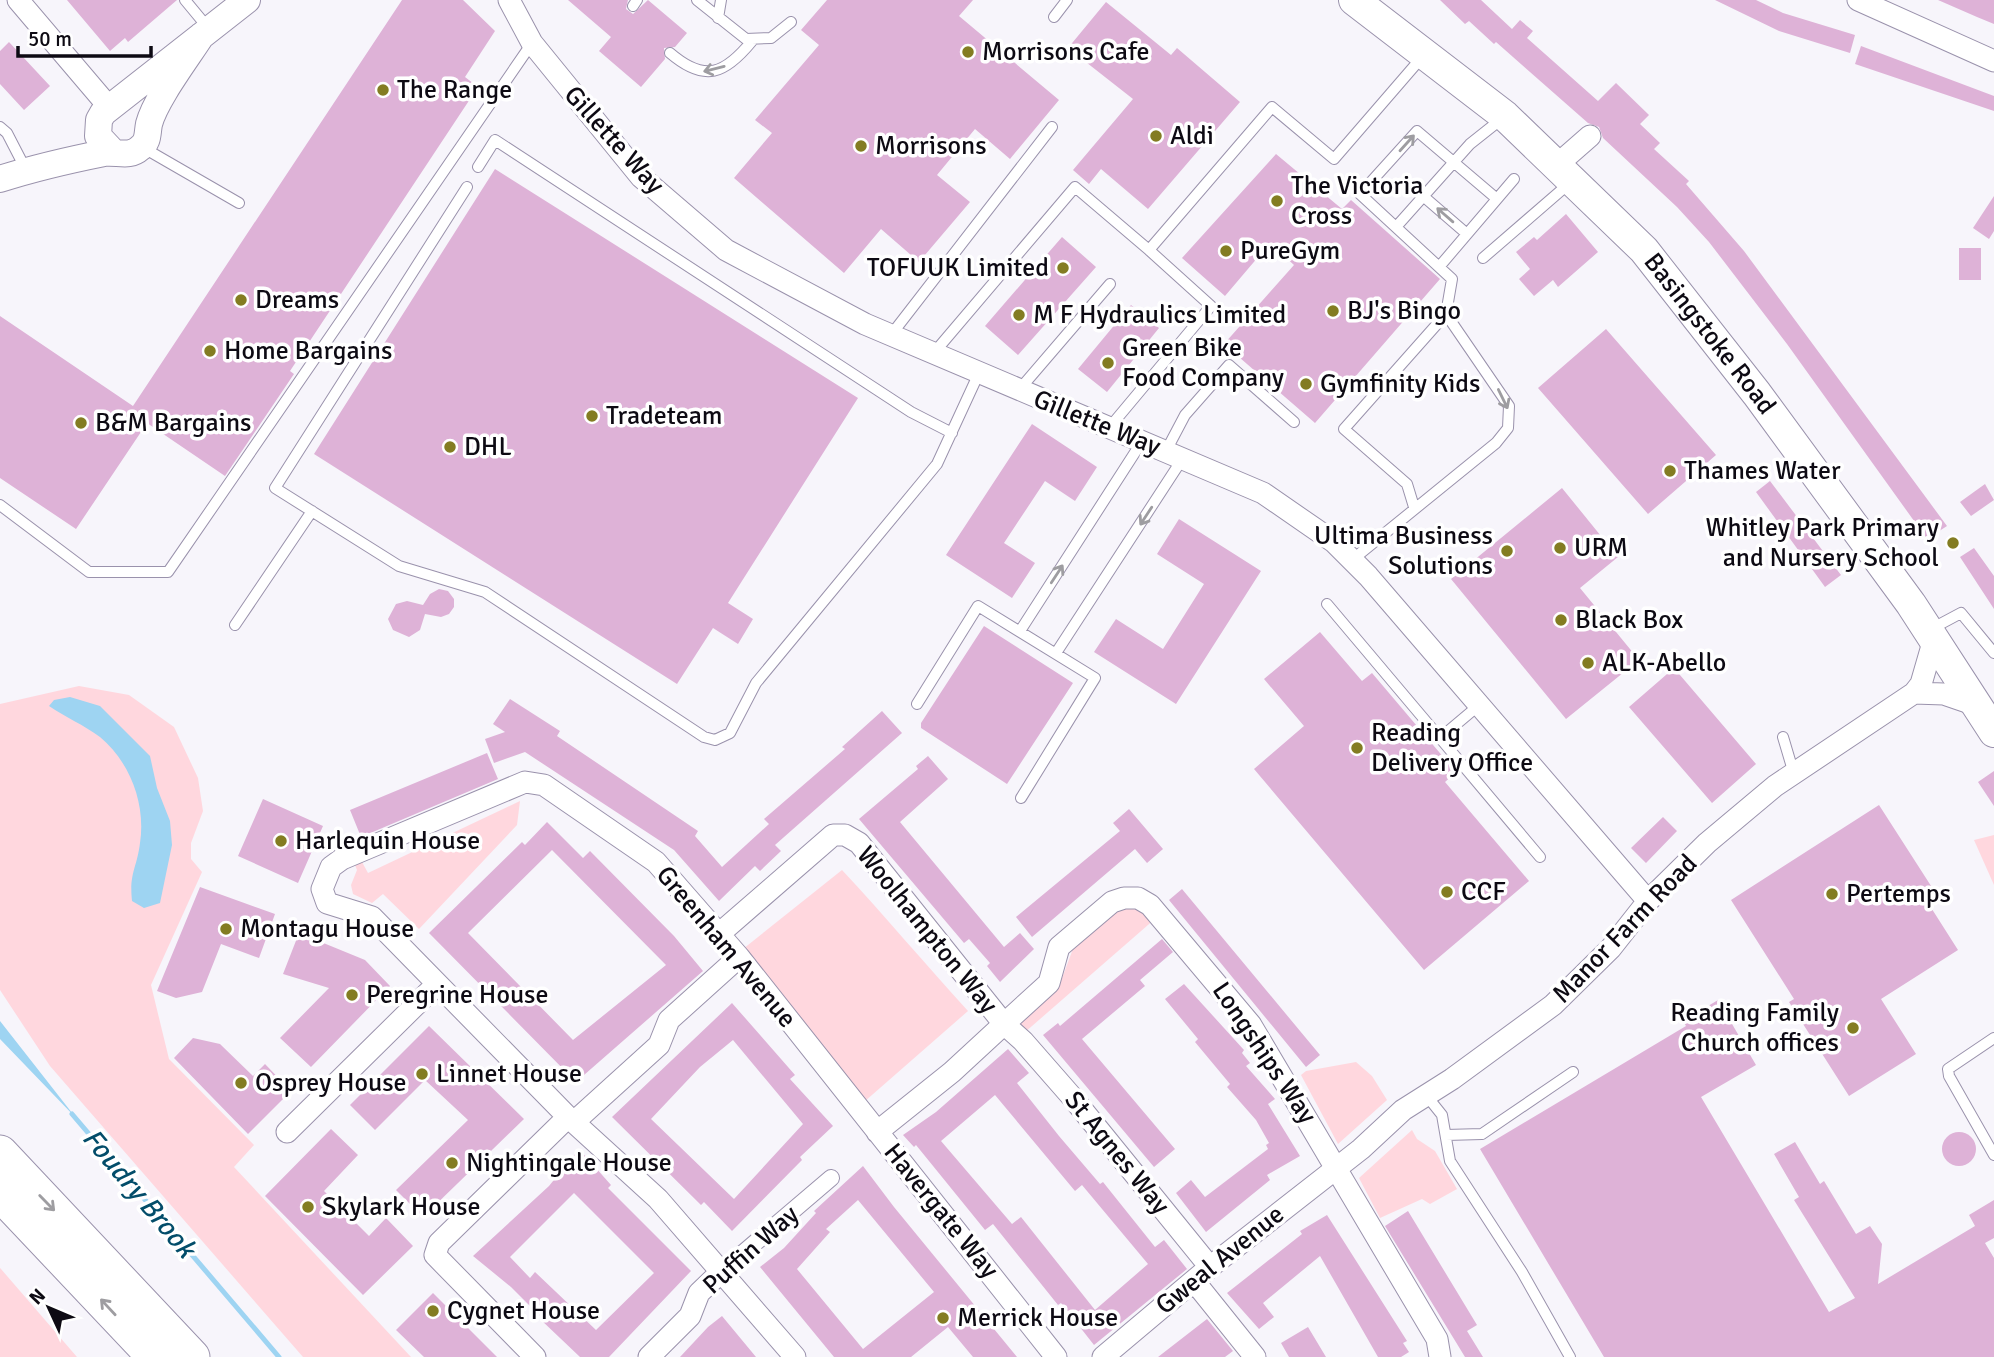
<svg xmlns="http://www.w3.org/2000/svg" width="1994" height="1357" viewBox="0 0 1994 1357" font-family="Signika,sans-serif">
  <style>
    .green { fill: #ffd7de }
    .water { fill: #9ed4f2 }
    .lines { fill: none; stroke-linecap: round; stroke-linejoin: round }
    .stream { stroke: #9ed4f2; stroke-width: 5 }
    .building { fill: #deb2d7; fill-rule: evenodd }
    .service-casing { stroke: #9a92ac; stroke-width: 12 }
    .pedestrian-casing { stroke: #9a92ac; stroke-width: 18 }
    .minor-casing { stroke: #9a92ac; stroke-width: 23 }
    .tertiary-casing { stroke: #9a92ac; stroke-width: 28 }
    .secondary-casing { stroke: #9a92ac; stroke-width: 32 }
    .trunk-casing { stroke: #9a92ac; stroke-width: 37 }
    .service { stroke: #fff; stroke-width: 10 }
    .pedestrian { stroke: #fff; stroke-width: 16 }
    .minor { stroke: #fff; stroke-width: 21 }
    .tertiary { stroke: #fff; stroke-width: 26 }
    .secondary { stroke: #fff; stroke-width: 30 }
    .trunk { stroke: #fff; stroke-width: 35 }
    .oneway { stroke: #9e9da1 }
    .poi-dot { fill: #837c22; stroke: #fff; stroke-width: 2.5 }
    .labels { text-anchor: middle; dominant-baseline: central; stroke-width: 7; stroke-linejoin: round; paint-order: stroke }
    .poi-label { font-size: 26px; fill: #0d0a13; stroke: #fff; text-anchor: start }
    .street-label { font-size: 26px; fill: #0d0a13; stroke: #fff }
    .water-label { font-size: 28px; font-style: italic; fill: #034d6a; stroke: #fff }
  </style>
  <rect width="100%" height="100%" fill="#f7f5fb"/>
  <!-- green -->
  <path class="green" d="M79 686 129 695 174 727 198 778 203 811 191 843V859L202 872 151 985 169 1059 254 1145 234 1167 411 1357H303L50 1066 0 990V704Z
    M520 801 517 825 419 929 383 894 372 903 353 894 351 885 357 870 355 865 362 862 368 873Z
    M1994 835V885L1974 840Z
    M842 870C885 916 925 964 968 1011L864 1102 743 949Z
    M1123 905H1144L1156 918 1024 1033 1019 1026 1021 1018 1061 981 1074 946Z
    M1356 1062 1372 1076 1387 1100 1338 1144 1301 1075 1306 1071Z
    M1412 1130 1417 1139 1435 1151 1457 1189 1430 1204 1422 1199 1380 1218 1359 1178Z
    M0 1268 1 1269 77 1357H0Z"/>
  <!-- water -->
  <path class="water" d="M70 697 100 706 150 756 157 788 170 821 172 845 160 903 144 908 132 901C129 873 137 868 140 843 146 804 130 762 100 737 84 725 65 717 49 706L54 700Z
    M0 1021 76 1118 0 1039Z"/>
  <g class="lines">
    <!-- stream -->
    <path class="stream" d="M72 1114 279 1357"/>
  </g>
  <!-- building -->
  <path class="building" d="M67 0H177L128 42 125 38 110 51Z
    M402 0H463L495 31 465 77 478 87 290 371 294 374 225 476 147 423 76 529 0 478V316L133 406Z
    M568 0H628L626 9 633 14 648 0 687 33 675 47 664 48 665 59 641 87 599 51 611 37Z
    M827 0H973L959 16 1059 100 1010 159 975 129 937 175 970 202 919 262 881 229 844 273 734 178 772 133 755 120 819 45 801 30Z
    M1440 0H1481L1512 29 1520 20 1533 31 1527 38 1598 101 1616 83 1649 115 1640 124 1660 143 1654 149 1689 181 1686 184 1744 251 1947 526 1927 539 1787 344 1709 242 1677 207 1603 138 1599 127 1588 123 1496 42 1494 44 1469 21 1465 24Z
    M1715 0H1756L1783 13 1855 35 1850 53 1779 31Z
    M1938 0H1994V24L1977 17Z
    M1106 2 1171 55 1177 48 1240 102 1148 209 1101 169 1089 184 1073 170 1133 99 1068 48Z
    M9 42 50 86 24 110 0 84V51Z
    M1861 46 1994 96V111L1855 64Z
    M1276 154 1342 209 1351 200 1440 279 1315 423 1224 344 1294 265 1270 243 1225 296 1182 258Z
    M495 169 858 398 728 603 753 619 738 644 713 628 677 684 314 454Z
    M1994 196V231L1989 239 1973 228Z
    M1566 214 1598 252 1558 287 1553 280 1534 296 1519 279 1530 269 1516 252 1534 237 1537 240Z
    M1062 237 1096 267 1018 355 985 326Z
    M1959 248H1981V280H1959Z
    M1131 305 1159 328 1107 392 1078 369Z
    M1606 329 1716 455 1648 514 1538 388Z
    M1032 424 1097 467 1075 501 1045 481 1004 543 1035 563 1012 598 946 555Z
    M1770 481 1841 575 1825 587 1756 492Z
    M1985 484 1994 500 1971 516 1960 502Z
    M1562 488 1618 557 1580 588 1639 660 1566 719 1451 579Z
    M1179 519 1261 571 1176 704 1094 652 1116 619 1163 649 1204 584 1157 554Z
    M1974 548 1994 576V609L1960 557Z
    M439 589 448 591 454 599V607L449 614 441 617 425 614 420 630 409 637 393 630 388 619 396 604 407 601 423 605 430 594Z
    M984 626 1073 683 1007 784 921 728V723Z
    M1320 632 1362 681 1372 673 1456 772 1445 782 1529 881 1424 970 1254 769 1304 726 1264 679Z
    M1674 668 1756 764 1712 803 1629 707Z
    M510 699 560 731 557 736 698 831 695 836 722 867 769 824 764 819 845 749 842 747 882 711 902 733 775 845 781 851 760 871 755 866 719 901 674 850 525 752 494 763 485 739 505 732 493 724Z
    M487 753 498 779 361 837 350 810Z
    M928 756 948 779 900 822 1004 947 1020 933 1034 949 1000 982 987 966 990 963 969 939 964 943 859 819 918 769 916 766Z
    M1994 771V806L1978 782Z
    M263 799 323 826 298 883 238 856Z
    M1879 805 1933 889 1923 895 1958 950 1881 999 1916 1054 1849 1096 1789 1002 1794 999 1731 900Z
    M1129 809 1163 849 1147 863 1135 849 1032 937 1016 917 1120 831 1113 823Z
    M1663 817 1677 831 1646 863 1631 848Z
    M547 822 583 858 590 851 674 936 703 971 576 1082 429 933 522 842 525 845ZM552 850 666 965 573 1040 468 933Z
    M200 887 275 914 259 958 221 944 202 992 176 998 157 991Z
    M1182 889 1320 1055 1306 1067 1169 900Z
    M299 933 365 960 390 986 311 1067 280 1038 329 988 283 974Z
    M1162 939 1173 952 1140 980 1145 986 1082 1039 1175 1149 1154 1167 1043 1035 1058 1023 1060 1026Z
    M1184 984 1244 1050 1242 1053 1250 1063 1246 1066 1275 1099 1268 1104 1300 1156 1267 1175 1270 1180 1206 1232 1176 1193 1191 1180 1205 1197 1268 1149 1266 1145 1269 1143 1256 1120 1227 1087 1230 1084 1195 1042 1198 1039 1165 999Z
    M1718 1000 1756 1065 1701 1097 1829 1312 1855 1298 1794 1200 1799 1197 1774 1154 1795 1142 1820 1184 1824 1181 1856 1234 1870 1226 1882 1244 1878 1284 1975 1226 1969 1215 1994 1200V1238L1985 1243 1994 1258V1357H1604L1480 1149 1686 1026 1683 1021Z
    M732 1003 795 1075 790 1079 833 1126 800 1157 802 1160 732 1231 704 1202 701 1205 612 1117ZM733 1040 803 1124 734 1199 651 1119 700 1067Z
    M429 1026 524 1119 423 1217 396 1190 468 1120 425 1080 375 1130 350 1105Z
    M193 1038 220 1044 253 1076 265 1064 291 1091 248 1134 174 1058Z
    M1008 1049 1029 1073 1017 1083 1059 1136 1100 1184 1103 1182 1155 1247 1164 1240 1187 1269 1094 1345 1061 1303 1058 1305 993 1224 985 1230 916 1145 914 1147 903 1135 936 1112ZM995 1095 1075 1191 1082 1185 1148 1264 1095 1310 1021 1217 1012 1224 941 1141Z
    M331 1129 358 1155 324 1191 369 1236 386 1218 413 1246 363 1295 265 1196Z
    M1942 1149a17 17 0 1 1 34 0a17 17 0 1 1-34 0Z
    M579 1149 611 1185 608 1188 691 1271 609 1357H580L540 1319 542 1318 511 1287 473 1256 549 1186ZM574 1193 654 1273 596 1330 535 1272 530 1278 510 1257Z
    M863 1166 894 1207 1017 1357H973L948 1327 911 1357H834L760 1267 784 1248 816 1213 814 1211ZM858 1200 934 1292 863 1349 797 1269 830 1232 826 1229Z
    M1408 1211 1477 1325 1467 1331 1483 1357H1465L1385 1226Z
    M1327 1215 1407 1341 1403 1343 1409 1352 1401 1357H1378L1320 1256 1263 1303 1274 1317 1259 1329 1227 1293 1302 1234 1300 1231Z
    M433 1293 497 1357H424L396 1330Z
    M722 1316 756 1357H680L708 1327Z
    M1207 1319 1233 1351 1225 1357H1158Z
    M1308 1327 1326 1357H1289L1281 1343Z"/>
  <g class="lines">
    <!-- service casing -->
    <g class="service-casing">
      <path id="service" d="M185 0 209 29
        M697 0 746 39 771 38 791 22
        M633 6 637 0
        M1054 17 1067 0
        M718 18 721 0
        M670 53C705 83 725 74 752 41
        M0 127 7 133 22 162
        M142 147 239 203
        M478 167 495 140 911 412 952 433
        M467 187 275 488 399 566 485 592 704 737 715 740 730 733 756 683 937 464 979 373
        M1423 196 1467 234
        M1396 227 1470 144 1504 117
        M1483 258 1572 181
        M1439 267 1514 179
        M891 335 1052 127
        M933 354 1075 187 1149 250
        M1019 390 1110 284
        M1109 428 1211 306 1149 250 1272 107 1334 159 1423 56
        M1166 451 1185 415 1229 365 1294 422
        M0 505 89 572H168L532 43
        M1414 507 1407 484 1344 429 1446 314
        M1352 560 1496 443 1508 428 1509 406 1446 314 1452 279 1360 194 1417 131 1497 199
        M1327 604 1440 738 1478 706
        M235 625 312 511
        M1931 629 1961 613 1994 653
        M1020 631 1143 440
        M1056 653 1183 458
        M917 704 978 606 1095 678 1021 798
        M1783 737 1794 774
        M1440 738 1540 857
        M1994 1038 1948 1069 1949 1076 1994 1155
        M1426 1095 1442 1115 1450 1161 1522 1272 1570 1357
        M1446 1135 1482 1134 1573 1072"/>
    </g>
    <!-- pedestrian casing -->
    <g class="pedestrian-casing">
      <path id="pedestrian" d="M722 1271 831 1178"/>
    </g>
    <!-- minor casing -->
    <g class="minor-casing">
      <path id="minor" d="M18 0 109 107
        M509 0 532 43 641 177 726 250 865 324 1263 493 1334 542 1368 576 1648 901
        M1858 0 1994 61
        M1558 164 1590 136
        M1914 693 1944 694 1979 706
        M719 934 833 835H845L859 843 1004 1024 1049 983 1059 947 1112 902 1124 898H1138L1150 905 1251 1025 1437 1339 1440 1357
        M574 1122 659 1045 669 1020 739 957
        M287 1132 437 984
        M877 1132 952 1072 1004 1024 1023 1041 1072 1097 1210 1267
        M1194 1281 1255 1357
        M535 1357 435 1255 439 1243 568 1117
        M649 1357 690 1316 699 1293 722 1271
        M795 1357 658 1199 568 1117 372 917 327 903 322 889 331 867 342 859 525 782 544 785 656 862 739 957 1056 1357
        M1103 1357 1210 1267 1361 1149 1403 1110 1452 1079 1553 1005 1611 948 1648 901 1707 843 1775 786 1914 693 1921 684 1934 639"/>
    </g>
    <!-- tertiary casing -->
    <g class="tertiary-casing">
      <path id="tertiary" d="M113 152 98 136 99 120 103 113 247 0
        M0 179C34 168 69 160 104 153 117 151 129 158 140 148 149 141 147 134 149 124 155 100 187 58 201 36"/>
    </g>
    <!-- secondary casing -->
    <g class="secondary-casing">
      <g id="secondary">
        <path id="s1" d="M1354 0 1505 116 1644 250 1757 394 1911 604 1994 732"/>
      </g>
    </g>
    <!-- trunk casing -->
    <g class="trunk-casing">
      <path id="trunk" d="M0 1153 192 1357
        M0 1193 155 1357"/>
    </g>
    <!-- service -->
    <use href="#service" class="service"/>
    <!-- pedestrian -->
    <use href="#pedestrian" class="pedestrian"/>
    <!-- minor -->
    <use href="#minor" class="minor"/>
    <!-- tertiary -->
    <use href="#tertiary" class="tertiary"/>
    <!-- secondary -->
    <use href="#secondary" class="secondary"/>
    <!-- trunk -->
    <use href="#trunk" class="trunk"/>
  </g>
  <!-- one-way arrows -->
  <defs><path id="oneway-shaft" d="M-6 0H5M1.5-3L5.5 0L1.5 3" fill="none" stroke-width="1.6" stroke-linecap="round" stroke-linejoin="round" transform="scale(1.75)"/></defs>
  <g class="oneway">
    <use href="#oneway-shaft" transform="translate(714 69) rotate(166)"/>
    <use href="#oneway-shaft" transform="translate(1407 143) rotate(-48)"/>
    <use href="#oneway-shaft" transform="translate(1445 215) rotate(-139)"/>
    <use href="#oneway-shaft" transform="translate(1503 399) rotate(64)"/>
    <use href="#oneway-shaft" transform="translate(1146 516) rotate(123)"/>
    <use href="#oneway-shaft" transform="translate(1057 574) rotate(-57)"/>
    <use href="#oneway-shaft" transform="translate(47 1203) rotate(46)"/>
    <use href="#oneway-shaft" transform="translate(108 1307) rotate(-133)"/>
  </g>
  <!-- markers -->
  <g class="poi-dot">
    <circle cx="968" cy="52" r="7"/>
    <circle cx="383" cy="90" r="7"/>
    <circle cx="1156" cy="136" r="7"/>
    <circle cx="861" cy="146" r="7"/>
    <circle cx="1277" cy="201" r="7"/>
    <circle cx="1226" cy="251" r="7"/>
    <circle cx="1063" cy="268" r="7"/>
    <circle cx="241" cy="300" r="7"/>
    <circle cx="1333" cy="311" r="7"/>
    <circle cx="1019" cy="315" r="7"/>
    <circle cx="210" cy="351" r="7"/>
    <circle cx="1108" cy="363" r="7"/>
    <circle cx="1306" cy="384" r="7"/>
    <circle cx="592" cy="416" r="7"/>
    <circle cx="81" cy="423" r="7"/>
    <circle cx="450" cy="447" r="7"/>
    <circle cx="1670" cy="471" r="7"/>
    <circle cx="1953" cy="543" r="7"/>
    <circle cx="1560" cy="548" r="7"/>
    <circle cx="1507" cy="551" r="7"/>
    <circle cx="1561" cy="620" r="7"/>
    <circle cx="1588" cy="663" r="7"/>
    <circle cx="1357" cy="748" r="7"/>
    <circle cx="281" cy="841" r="7"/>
    <circle cx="1447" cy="892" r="7"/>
    <circle cx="1832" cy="894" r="7"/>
    <circle cx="226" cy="929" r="7"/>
    <circle cx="352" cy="995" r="7"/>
    <circle cx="1853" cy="1028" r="7"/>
    <circle cx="422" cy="1074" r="7"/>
    <circle cx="241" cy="1083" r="7"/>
    <circle cx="452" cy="1163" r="7"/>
    <circle cx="308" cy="1207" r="7"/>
    <circle cx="433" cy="1311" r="7"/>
    <circle cx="943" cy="1318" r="7"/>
  </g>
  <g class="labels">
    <!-- poi labels -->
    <g class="poi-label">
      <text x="982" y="52">Morrisons Cafe</text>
      <text x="397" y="90">The Range</text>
      <text x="1170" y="136">Aldi</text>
      <text x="875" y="146">Morrisons</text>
      <text x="1291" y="186">The Victoria<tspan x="1291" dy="30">Cross</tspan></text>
      <text x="1240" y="251">PureGym</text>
      <text x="1049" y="268" text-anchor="end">TOFUUK Limited</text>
      <text x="255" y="300">Dreams</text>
      <text x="1347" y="311">BJ's Bingo</text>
      <text x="1033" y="315">M F Hydraulics Limited</text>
      <text x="1122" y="348">Green Bike<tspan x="1122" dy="30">Food Company</tspan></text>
      <text x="224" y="351">Home Bargains</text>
      <text x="1320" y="384">Gymfinity Kids</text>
      <text x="606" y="416">Tradeteam</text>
      <text x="95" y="423">B&amp;M Bargains</text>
      <text x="464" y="447">DHL</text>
      <text x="1684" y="471">Thames Water</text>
      <text x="1939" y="528" text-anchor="end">Whitley Park Primary<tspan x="1939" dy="30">and Nursery School</tspan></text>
      <text x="1493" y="536" text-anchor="end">Ultima Business<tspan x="1493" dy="30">Solutions</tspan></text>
      <text x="1574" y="548">URM</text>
      <text x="1575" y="620">Black Box</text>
      <text x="1602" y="663">ALK-Abello</text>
      <text x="1371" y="733">Reading<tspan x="1371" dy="30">Delivery Office</tspan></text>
      <text x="295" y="841">Harlequin House</text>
      <text x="1461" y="892">CCF</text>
      <text x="1846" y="894">Pertemps</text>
      <text x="240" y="929">Montagu House</text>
      <text x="366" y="995">Peregrine House</text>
      <text x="1839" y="1013" text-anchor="end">Reading Family<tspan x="1839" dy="30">Church offices</tspan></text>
      <text x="436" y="1074">Linnet House</text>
      <text x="255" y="1083">Osprey House</text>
      <text x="466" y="1163">Nightingale House</text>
      <text x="322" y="1207">Skylark House</text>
      <text x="447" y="1311">Cygnet House</text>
      <text x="957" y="1318">Merrick House</text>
    </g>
    <!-- street labels -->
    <g class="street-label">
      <text transform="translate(614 140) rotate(48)">Gillette Way</text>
      <text stroke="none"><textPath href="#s1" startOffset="490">Basingstoke Road</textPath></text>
      <text transform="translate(1097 423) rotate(22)">Gillette Way</text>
      <text transform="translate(1625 929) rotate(-46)">Manor Farm Road</text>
      <text transform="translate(927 930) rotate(51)">Woolhampton Way</text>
      <text transform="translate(726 947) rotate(50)">Greenham Avenue</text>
      <text transform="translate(1264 1053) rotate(56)">Longships Way</text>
      <text transform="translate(1117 1153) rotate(51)">St Agnes Way</text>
      <text transform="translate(941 1211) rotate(51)">Havergate Way</text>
      <text transform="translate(751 1250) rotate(-42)">Puffin Way</text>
      <text transform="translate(1220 1260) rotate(-39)">Gweal Avenue</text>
    </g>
    <!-- water labels -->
    <g class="water-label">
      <text transform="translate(139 1193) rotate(50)">Foudry Brook</text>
    </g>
  </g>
  <!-- north arrow -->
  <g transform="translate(49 1308) rotate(314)" stroke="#ffffff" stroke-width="5" paint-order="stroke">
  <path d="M0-5L12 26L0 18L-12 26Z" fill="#0d0a13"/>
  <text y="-10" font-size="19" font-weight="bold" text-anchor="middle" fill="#0d0a13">N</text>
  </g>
  <!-- scale -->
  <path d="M18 46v10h133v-10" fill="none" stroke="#0d0a13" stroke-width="3.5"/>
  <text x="28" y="46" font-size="21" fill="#0d0a13" stroke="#ffffff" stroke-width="5" paint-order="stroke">50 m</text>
</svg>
